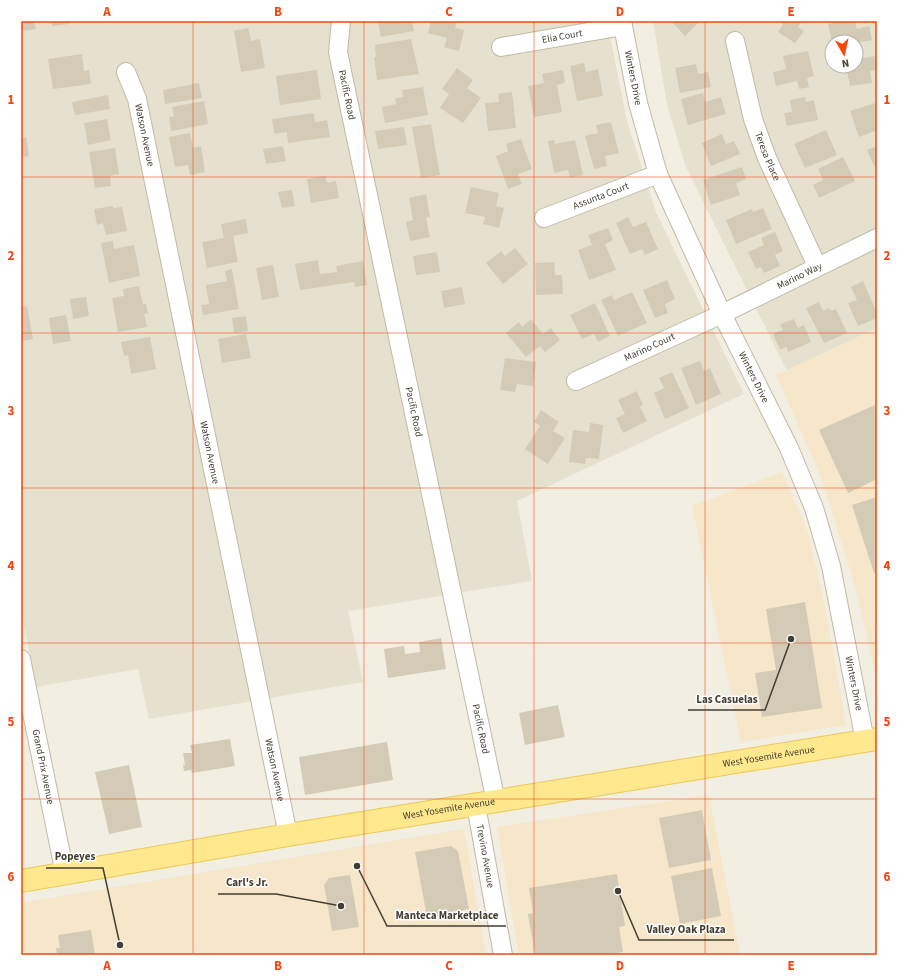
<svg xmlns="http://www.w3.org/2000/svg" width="898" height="976" viewBox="0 0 898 976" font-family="'Source Sans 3',sans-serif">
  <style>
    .residential { fill: #e6e1cf; fill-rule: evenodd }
    .commercial { fill: #f6e7ca }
    .building { fill: #d3cbb6 }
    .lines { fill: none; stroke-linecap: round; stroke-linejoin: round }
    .minor-casing { stroke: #c0baa6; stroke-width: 20 }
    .major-casing { stroke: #eaca57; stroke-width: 24 }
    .minor { stroke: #fff; stroke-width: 18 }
    .major { stroke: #ffe88d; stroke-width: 22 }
    .grid { fill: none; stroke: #f6440d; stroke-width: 1; stroke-opacity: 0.55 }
    .labels { text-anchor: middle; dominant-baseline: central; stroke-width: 3; stroke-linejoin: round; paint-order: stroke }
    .street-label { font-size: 10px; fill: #433e32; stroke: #fff }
    .leader { fill: none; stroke: #433e32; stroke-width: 1.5 }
    .callout-dot { fill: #433e32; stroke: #fff; stroke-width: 1.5 }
    .callout-label { font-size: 11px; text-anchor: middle; font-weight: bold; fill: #433e32; stroke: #fff; stroke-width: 3; stroke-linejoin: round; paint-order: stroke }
    .neatline { fill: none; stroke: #f6440d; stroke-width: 1.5 }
    .grid-label { font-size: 13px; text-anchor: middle; font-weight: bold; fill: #f6440d }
  </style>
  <rect width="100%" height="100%" fill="#f2eee1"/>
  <!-- residential -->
  <path class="residential" d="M21 21H607L627 121 656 212 744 394 517 501 532 581 348 611 363 682 149 719 138 669 36 687 21 611Z
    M653 21H877V328L787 371 685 165 667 104ZM832 42H856V66H832Z"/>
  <!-- commercial -->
  <path class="commercial" d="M877 328V681L854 582 820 475 776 375Z
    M782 472 808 532 826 612 846 725 741 742 692 506Z
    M709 795 740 955H519L497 827Z
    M464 829 486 955H21V903Z"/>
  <!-- building -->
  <path class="building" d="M21 21H34L36 29 21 31Z
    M51 21H69V24L52 26Z
    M412 21 414 31 381 37 378 22Z
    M431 21H457L455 28 464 30 459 51 444 47 447 38 428 33Z
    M671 21H698L699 22 685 36Z
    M779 21H802L798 27 804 31 795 43 778 32 783 24Z
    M831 21H855L857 29 869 26 872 40 856 43 832 42 828 24 832 23Z
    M248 28 251 41 260 39 265 68 241 72 234 31Z
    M411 39 419 74 377 80 374 57H376L375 45Z
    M808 51 814 76 807 78 809 87 799 89 797 81 776 86 773 72 786 69 783 56Z
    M82 54 84 71 89 70 91 84 53 89 48 59Z
    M876 56 877 70 870 71 872 83 850 86 846 66H856V59Z
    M584 63 586 72 598 69 603 96 577 101 570 66Z
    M696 64 698 74 708 72 711 87 680 93 675 68Z
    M457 68 473 80 467 88 481 98 463 123 440 108 449 94 442 89Z
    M317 70 321 99 280 105 276 76Z
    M563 70 565 83 557 85 562 112 534 117 528 86 544 83 542 74Z
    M199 83 202 98 165 104 163 90Z
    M423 87 428 115 385 123 382 107 396 104 395 98 403 97 402 90Z
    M512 92 516 128 488 131 485 103 499 102 498 94Z
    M703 93 705 102 721 97 726 114 688 125 681 99Z
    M108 95 110 109 75 115 72 102Z
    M805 97 806 102 814 100 818 120 787 126 784 113 792 112 790 100Z
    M204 101 208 124 171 131 169 117 174 116 172 107Z
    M875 103 877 109V130L859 137 850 111Z
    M314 113 315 122 327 120 330 137 288 143 287 132 274 134 272 119Z
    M107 119 111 140 88 145 84 123Z
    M611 122 619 153 605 156 607 166 594 169 585 136 598 133 596 125Z
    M431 124 440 175 421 178 412 127Z
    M404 127 407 145 378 149 375 131Z
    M826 130 837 155 805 168 794 144Z
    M190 133 193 148 201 146 205 172 190 175 188 165 175 167 169 137Z
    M722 134 726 144 734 141 740 154 711 166 702 143Z
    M26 137 29 156 21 157V138Z
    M521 139 532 169 518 174 522 184 508 189 496 156 508 151 506 144Z
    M554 140 555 144 575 140 583 175 570 178 568 170 554 173 548 141Z
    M283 146 286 161 266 164 263 149Z
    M877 146V172L867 150Z
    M115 148 119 174 110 176 111 186 95 188 89 152Z
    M843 157 855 181 819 198 813 185 823 180 818 169Z
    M742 167 746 179 736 183 740 195 711 205 703 180Z
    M325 176 327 183 336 181 339 198 311 203 307 179Z
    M471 187 499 193 496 206 504 208 499 228 483 224 485 217 465 213Z
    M292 190 295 206 282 208 278 192Z
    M426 194 430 217 426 218 430 237 410 241 406 222 413 220 409 198Z
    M113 206V208L122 207 127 231 106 235 103 223 97 225 94 209Z
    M763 208 772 229 736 244 726 220 752 209 753 212Z
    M628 217 633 227 646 222 658 249 645 255 642 249 630 254 616 223Z
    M246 219 248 233 233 236 238 262 207 268 202 242 224 238 221 224Z
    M608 228 613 240 605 244 616 270 589 280 578 250 592 245 588 235Z
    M775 232 783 251 775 255 780 266 764 273 761 267 756 269 748 252 764 245 761 238Z
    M113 241 114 249 134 245 140 276 109 283 101 243Z
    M515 248 528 264 503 284 486 263 501 251 505 256Z
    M437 252 440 272 416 275 413 256Z
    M318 260 320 274 337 272 336 266 363 261 367 285 355 287 354 282 300 290 295 264Z
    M554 262 555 275H562L563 294 536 295 535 263Z
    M273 265 279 297 262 300 256 268Z
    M232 269 239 309 203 315 201 305 209 304 206 285 227 281 225 271Z
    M667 280 675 299 665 304 668 313 655 318 643 290Z
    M863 281 877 313V318L858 326 848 303 857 300 851 287Z
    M139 286 143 304H146L148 313 144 314 147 327 118 332 112 298 124 296 123 289Z
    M462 287 465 304 444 308 441 291Z
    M632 292 647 323 618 336 601 300 612 295 614 300Z
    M86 297 89 316 73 319 70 299Z
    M819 302 823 311 829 308 831 311 836 309 847 333 824 343 806 308Z
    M595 303 610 336 598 342 594 334 582 339 570 315Z
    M27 306 33 339 21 341V307Z
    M66 315 71 341 53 344 49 318Z
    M246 316 248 331 234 333 232 318Z
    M531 319 543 334 551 328 560 340 545 352 540 346 526 357 506 333 519 322 522 327Z
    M794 319 798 328 804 325 811 342 788 352 786 347 780 350 773 334 783 330 780 324Z
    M246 334 251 358 222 363 218 339Z
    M150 337 156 369 131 374 128 355 124 356 121 342Z
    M505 358 536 362 533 386 517 384 515 392 500 390Z
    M700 361 704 371 710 368 721 394 696 405 681 368Z
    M672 372 689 408 665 419 654 393 664 388 659 378Z
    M637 391 643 405 640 407 647 421 623 433 616 418 625 414 618 400Z
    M877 404V479L848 493 819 430Z
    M541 410 559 422 553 431 565 438 548 464 525 449 540 426 534 422Z
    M590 423 603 425 599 459 586 458 585 464 569 462 573 430 589 432Z
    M877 497V572L874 573 852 505Z
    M805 602 822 708 762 717 755 673 776 670 766 609Z
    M441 638 446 669 388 678 384 649 404 646 405 654 420 652 419 642Z
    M558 705 565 737 525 745 519 713Z
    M230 739 235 766 192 773 191 770 184 771 183 765H185L183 753H192L190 745Z
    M387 742 393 780 305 795 299 757Z
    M129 765 142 827 109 834 95 772Z
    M702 810 711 860 669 868 659 818Z
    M451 846 458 851 469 909 427 917 415 852Z
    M712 868 721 916 680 924 671 876Z
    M617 874 625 926 619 927 623 952 602 955H535L528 914 533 913 529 888Z
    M350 875 359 927 332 931 324 885 329 878Z
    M91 930 95 955H57L56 948H60L58 935Z"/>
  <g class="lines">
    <!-- minor casing -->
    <g class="minor-casing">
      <g id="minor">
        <path id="s1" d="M341 21 338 52 344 81 496 802"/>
        <path id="s2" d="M622 21 638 103 658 174 722 314 789 448 814 508 831 566 865 741"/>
        <path id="s3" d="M735 41 753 119 767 158 817 266"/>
        <path id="s4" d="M501 47 623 26"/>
        <path id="s5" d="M126 72 137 99 288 835"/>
        <path id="s6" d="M544 218 658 174"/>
        <path id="s7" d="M576 381 722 314 877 238"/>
        <path id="s8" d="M21 659 65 874"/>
        <path id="s9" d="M476 805 503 955"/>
      </g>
    </g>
    <!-- major casing -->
    <g class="major-casing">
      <g id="major">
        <path id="s10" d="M21 881 288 835 877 739"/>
      </g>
    </g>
    <!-- minor -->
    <use href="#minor" class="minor"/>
    <!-- major -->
    <use href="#major" class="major"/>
  </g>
  <!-- grid -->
  <path class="grid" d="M193 21V955M364 21V955M534 21V955M705 21V955M21 177H877M21 333H877M21 488H877M21 643H877M21 799H877"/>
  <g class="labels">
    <!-- street labels -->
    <g class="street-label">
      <text stroke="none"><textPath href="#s4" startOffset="62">Elia Court</textPath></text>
      <text stroke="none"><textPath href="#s2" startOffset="58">Winters Drive</textPath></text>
      <text stroke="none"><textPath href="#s1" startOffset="75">Pacific Road</textPath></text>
      <text stroke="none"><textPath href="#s5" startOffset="66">Watson Avenue</textPath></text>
      <text stroke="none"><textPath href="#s3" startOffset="120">Teresa Place</textPath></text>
      <text stroke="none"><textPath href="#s6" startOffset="61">Assunta Court</textPath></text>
      <text stroke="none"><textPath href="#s7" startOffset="247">Marino Way</textPath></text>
      <text stroke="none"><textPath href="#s7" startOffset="81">Marino Court</textPath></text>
      <text stroke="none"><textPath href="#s2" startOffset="382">Winters Drive</textPath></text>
      <text stroke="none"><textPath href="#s1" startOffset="399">Pacific Road</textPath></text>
      <text stroke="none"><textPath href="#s5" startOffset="390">Watson Avenue</textPath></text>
      <text stroke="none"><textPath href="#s2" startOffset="706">Winters Drive</textPath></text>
      <text stroke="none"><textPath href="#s1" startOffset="723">Pacific Road</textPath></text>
      <text stroke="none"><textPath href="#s10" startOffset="758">West Yosemite Avenue</textPath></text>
      <text stroke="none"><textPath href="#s8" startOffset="110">Grand Prix Avenue</textPath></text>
      <text stroke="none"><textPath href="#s5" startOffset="714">Watson Avenue</textPath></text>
      <text stroke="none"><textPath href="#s10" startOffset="434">West Yosemite Avenue</textPath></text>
      <text stroke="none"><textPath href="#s9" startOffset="52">Trevino Avenue</textPath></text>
    </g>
  </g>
  <!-- callouts -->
  <path class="leader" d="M791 639L765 710H688M120 945L103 868H46M341 906L276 894H218M357 866L387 926H506M618 891L639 940H734"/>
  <g class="callout-dot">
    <circle cx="791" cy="639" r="4"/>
    <circle cx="120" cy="945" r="4"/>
    <circle cx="341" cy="906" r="4"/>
    <circle cx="357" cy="866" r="4"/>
    <circle cx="618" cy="891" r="4"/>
  </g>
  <g class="callout-label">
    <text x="727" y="703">Las Casuelas</text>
    <text x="75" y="860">Popeyes</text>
    <text x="247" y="886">Carl's Jr.</text>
    <text x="447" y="919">Manteca Marketplace</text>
    <text x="686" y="933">Valley Oak Plaza</text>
  </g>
  <!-- border -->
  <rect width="898" height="976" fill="none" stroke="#ffffff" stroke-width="44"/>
  <!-- north arrow -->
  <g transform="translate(844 54) rotate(171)"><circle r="19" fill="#ffffff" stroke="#b4b2ad"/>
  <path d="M0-3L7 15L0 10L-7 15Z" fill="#ff440b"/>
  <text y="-6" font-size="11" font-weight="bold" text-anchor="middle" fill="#433e32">N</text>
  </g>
  <rect x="22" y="22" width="854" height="932" class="neatline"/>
  <g class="grid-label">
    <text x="107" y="16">A</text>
    <text x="278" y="16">B</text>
    <text x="449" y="16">C</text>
    <text x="620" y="16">D</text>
    <text x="791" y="16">E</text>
    <text x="11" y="104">1</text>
    <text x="887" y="104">1</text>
    <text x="11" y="260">2</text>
    <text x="887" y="260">2</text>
    <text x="11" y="415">3</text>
    <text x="887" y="415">3</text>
    <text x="11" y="570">4</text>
    <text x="887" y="570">4</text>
    <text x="11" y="726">5</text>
    <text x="887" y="726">5</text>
    <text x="11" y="881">6</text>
    <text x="887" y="881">6</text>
    <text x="107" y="970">A</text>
    <text x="278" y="970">B</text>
    <text x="449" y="970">C</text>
    <text x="620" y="970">D</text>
    <text x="791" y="970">E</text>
  </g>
</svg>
